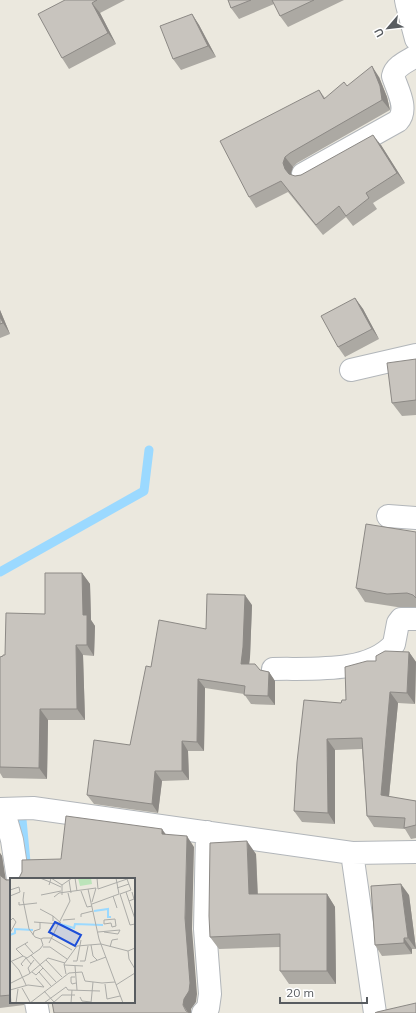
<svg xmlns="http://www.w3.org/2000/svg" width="416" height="1013" viewBox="0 0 416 1013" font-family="Mulish,sans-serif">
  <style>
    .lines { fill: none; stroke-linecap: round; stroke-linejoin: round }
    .stream { stroke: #9bd9ff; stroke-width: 9 }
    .street-casing { stroke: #b2b6ba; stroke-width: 24 }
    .street { stroke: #fff; stroke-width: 22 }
    .wall { fill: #aca9a3 }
    .shaded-wall { fill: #8c8985 }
    .building { fill: #c8c4be; stroke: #8c8985 }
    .inset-river { fill: none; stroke: #9bd9ff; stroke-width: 2 }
    .inset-road { fill: none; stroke: #acaca8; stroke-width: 1 }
    .view { fill: #1d4ed8; fill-opacity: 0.15; stroke: #1d4ed8; stroke-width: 2 }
    .inset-edge { fill: none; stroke: #585c60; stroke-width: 2 }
  </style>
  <rect width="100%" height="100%" fill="#ebe8de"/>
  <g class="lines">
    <!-- stream -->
    <path class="stream" d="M0 572 144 491 149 450
      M21 809 26 862"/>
    <!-- street casing -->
    <g class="street-casing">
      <path id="street" d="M406 0 407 5 416 39
        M303 174 398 121C409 109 397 89 393 76 395 66 408 61 416 56
        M351 370 416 355
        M388 516 416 518
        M273 669C310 668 368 674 394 644L398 623 401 619H416
        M0 809 33 808 352 853 416 852
        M3 809 12 840 18 879
        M352 853 375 1013
        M36 1002 38 1013
        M203 1013 208 1008 210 994 205 929 207 832"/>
    </g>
    <!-- street -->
    <use href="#street" class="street"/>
  </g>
  <!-- wall -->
  <path class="wall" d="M65 0H125L100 13 116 44 69 69 62 58Z
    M228 0H344L288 27 280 16 274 4 239 19 231 8Z
    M192 14 199 25 216 57 181 70 173 59Z
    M379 77 387 97 390 110 297 163 293 167 291 173V175L295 176 301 175 381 145 405 183 373 203 377 209 353 226 346 217 323 235 288 192 256 208 249 197 319 90 325 98 347 86Z
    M355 298 363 309 379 339 345 357 338 347Z
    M0 310 10 334 0 338Z
    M416 359V415L402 416 392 403Z
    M416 532V607H397L365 602 356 588Z
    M82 573 90 584 91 620 95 626 94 656 83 655 85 720H48L47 779 3 778 0 773V657L3 656 5 655 45 614Z
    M252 605 250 657 249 664 260 670 269 672 275 681V705L251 704 244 694 205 688 204 751H188L189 780 162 781 158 813 94 804 87 795 130 745 151 667 206 629Z
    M409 652 416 662 415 704 398 703 389 797 416 801V838L411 839 405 829 374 827 367 816 362 749 335 750V824L302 822 294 811 341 703 346 700 376 661Z
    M0 853 2 856 5 879 11 880V1002H24V1005L0 1008Z
    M256 854 258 894H327L335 907 336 984H289L280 971V947L219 949 210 937Z
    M409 895 416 949H412V954L382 956 375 945Z"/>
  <!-- shaded-wall -->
  <path class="shaded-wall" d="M92 3 100 13 116 44 108 33Z
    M192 14 199 25 216 57 208 46Z
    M372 66 379 77 387 97 390 110 382 100Z
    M373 135 381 145 405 183 397 173Z
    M285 157 293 167 291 173 292 180 285 169 283 163Z
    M355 298 363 309 379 339 372 329Z
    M0 310 10 334 3 323 0 317Z
    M82 573 90 584 91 620 95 626 94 656 87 645 83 615Z
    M245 595 252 605 250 657 248 673 241 664Z
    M76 645 83 655 85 720 77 709Z
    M409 652 416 662 415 704 407 693Z
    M269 672 275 681V705L268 696Z
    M198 679 205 688 204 751 197 742Z
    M390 692 398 703 388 806 381 795Z
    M40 709 48 720 47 779 39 768Z
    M327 739 335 750V824L328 813Z
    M182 741 188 751 189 780 182 771Z
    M155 771 162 781 158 813 152 804Z
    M162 829 170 840 162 834Z
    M187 836 194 847 192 929 197 994 196 1002 191 1009V1013H188L183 1005Z
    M247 841 256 854 258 907 249 894Z
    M0 853 2 856 6 881 1 876 0 874Z
    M401 884 409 895 416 949 408 938Z
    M327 894 335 907 336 984 327 971Z
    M404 938 412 949V954L404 943Z"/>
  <!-- building -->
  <path class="building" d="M65 0H97L92 3 108 33 62 58 38 14Z
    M228 0H251L231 8Z
    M272 0H314L280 16Z
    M192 14 208 46 173 59 160 26Z
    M372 66 380 86 382 100 290 153 285 157 283 163 285 169 289 174 295 176 301 175 373 135 397 173 366 193 369 198 346 216 339 206 316 225 281 181 249 197 220 141 319 90 324 99 344 82 347 86Z
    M355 298 372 329 338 347 321 316Z
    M0 317 3 323 0 324Z
    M416 359V400L392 403 387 363Z
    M366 524 416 532V598L413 595 407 593 387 594 356 588Z
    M45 573H82L83 615H87V645H76L77 709H40L39 768 0 767V657L3 656V655H5L6 613 45 614Z
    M207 594 245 595 243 647 241 664H255L260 670 269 672 268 696 244 695 245 686 198 679 197 742 182 741V771H155L152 804 87 795 94 740 130 745 146 666 151 667 159 620 206 629Z
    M385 651 409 652 407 693 390 692 381 795 416 801V825L404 828 405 818 367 816 362 738 327 739 328 813 294 811 297 762 304 700 341 703 342 700H346L345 667 367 661H376V656Z
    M66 816 162 829V834L187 836 185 918 190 983 189 991 184 999 183 1005 186 1011 190 1013H54L52 1002H134V879H16L19 878 22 872V860L61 859Z
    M247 841 249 894H327V971H280V934L210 937 209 916 210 843Z
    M0 874 1 876 6 880H11V995L0 996Z
    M401 884 408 938H404V943L375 945 371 886Z
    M416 1003V1013H375L377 1012Z"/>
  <!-- overview -->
  <g transform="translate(10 878)">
    <rect width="125" height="125" fill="#ebe8de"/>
    <path d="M68 0H81L82 6 70 8Z" fill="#bce4ba"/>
    <path class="inset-river" d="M84 33 98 31V39H101M50 46 64 50 65 46 93 47M0 57 5 55V51L23 52"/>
    <path class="inset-road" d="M30 0 40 4 41 0M41 0 52 7M65 0 67 13M87 0 88 11 120 0M59 2 61 15M39 7 40 4 51 9M107 10 119 6M78 11 89 61 113 125M0 12 9 9 10 14 0 18M71 13 77 29 82 28M14 14 13 22 19 51 25 59 31 61M116 14 125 41M110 16 120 47 125 46M110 16 121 12 117 1M31 17 51 13M52 17V7L62 0M103 18 107 30M44 19 49 15 86 10 82 24M119 23 124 21 122 14M9 24V27L27 25M82 26 109 16 106 0M30 31 43 38M71 39V36L83 33M105 41 106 48 102 49 101 45 94 46V42ZM53 42 65 41M0 43 3 40 6 44 0 55M43 43V38L51 45M24 44 50 46M88 54 110 52 108 56 94 54M23 57 24 53 30 51V44M39 65 60 23 58 15M15 66 23 75M81 67 83 78 87 82M33 69H40L57 81M100 69 102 62 108 61M118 73 119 81 125 91M21 77 46 104M13 78 6 71 18 64M36 82 52 99M1 83 9 92 16 107M63 83H67L71 62M70 83H75L78 68M0 84 13 78 17 80 30 71 33 67 31 61 33 60H41L62 72M80 85 96 79M54 87 73 88M13 88 11 86 16 80 21 86M65 88 67 112M22 94 26 97 33 90M29 94 41 108M20 95 18 90 24 82M56 96 54 86 67 68 91 66 118 73 125 70M65 99H61V104L62 106 66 105M26 100 34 109M1 105 19 96 38 80 55 85M95 106 97 121 110 118M106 107 125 95M12 110 20 124M0 112 18 107 34 109M0 113 1 125M34 113 44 124M70 119 72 123 81 124M6 125 8 111M20 125 59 95 72 94 75 103 92 105 105 104M34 125 56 109 58 112 90 113M43 125 52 117H65M61 125 62 112M81 125 83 104"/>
    <path class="view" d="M45 44 71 57 65 68 39 54Z"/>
    <rect width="125" height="125" class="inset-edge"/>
  </g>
  <!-- north arrow -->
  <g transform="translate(388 28) rotate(242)" stroke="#ffffff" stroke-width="3" paint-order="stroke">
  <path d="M0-3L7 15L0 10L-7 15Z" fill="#585c60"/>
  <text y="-6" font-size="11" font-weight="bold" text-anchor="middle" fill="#585c60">U</text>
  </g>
  <!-- scale -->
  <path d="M280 997v6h87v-6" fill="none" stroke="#585c60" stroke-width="2"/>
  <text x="286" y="997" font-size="12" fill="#585c60" stroke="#ffffff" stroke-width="3" paint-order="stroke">20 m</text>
</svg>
